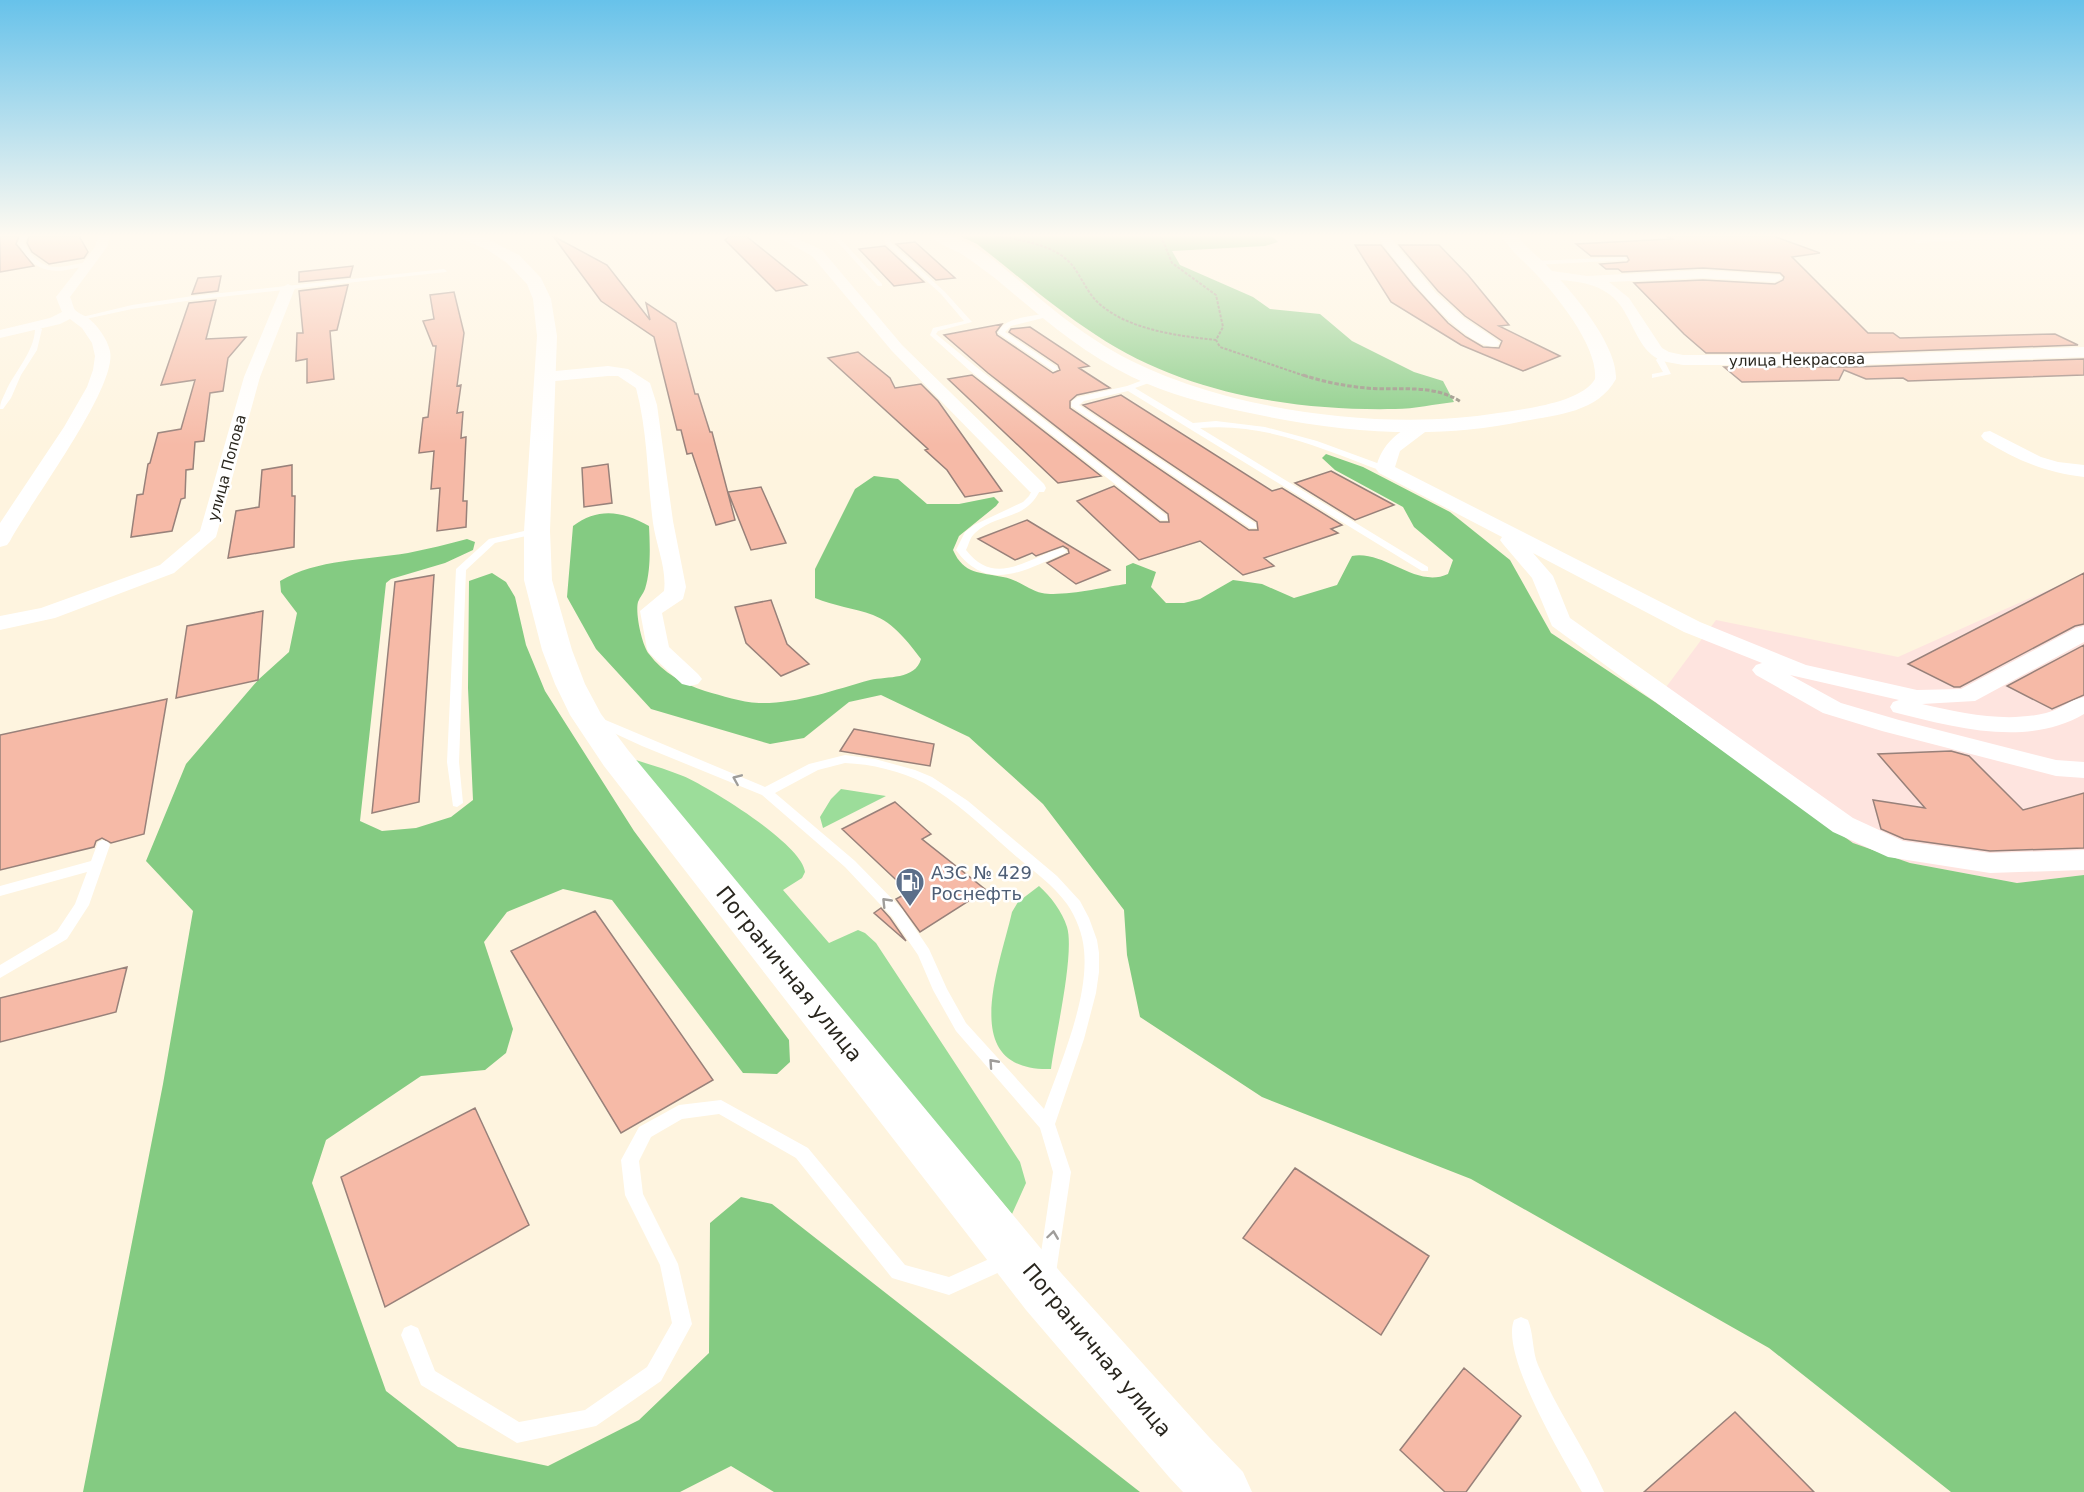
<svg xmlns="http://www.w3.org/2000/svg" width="2084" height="1492" viewBox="0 0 2084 1492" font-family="'DejaVu Sans',sans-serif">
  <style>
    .industrial { fill: #fee4df }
    .green { fill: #9cdd9a }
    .forest { fill: #84cb82 }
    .building { fill: #f6baa7; stroke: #98817a; stroke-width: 1.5 }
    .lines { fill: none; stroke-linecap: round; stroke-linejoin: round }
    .path-far1 { stroke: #918a7c; stroke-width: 2; stroke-dasharray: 3 1.5; stroke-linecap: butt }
    .path { stroke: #918a7c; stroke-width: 3; stroke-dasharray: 4.5 2; stroke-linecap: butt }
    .lane { fill: #fff; fill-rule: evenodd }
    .street { fill: #fff; fill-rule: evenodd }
    .secondary { fill: #fff; fill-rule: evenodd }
    .oneway { stroke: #9f9d9a }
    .labels { text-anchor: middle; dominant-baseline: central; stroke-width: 5; stroke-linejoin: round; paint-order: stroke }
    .far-street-label { font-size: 15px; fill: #29261e; stroke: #fff }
    .service-label { font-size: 18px; fill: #4e5e75; stroke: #fff; text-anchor: start }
    .near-street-label { font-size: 21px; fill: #29261e; stroke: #fff }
  </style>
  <rect width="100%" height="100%" fill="#fef4df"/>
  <!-- industrial -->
  <path class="industrial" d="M2084 574V875L2017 883 1910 863 1853 844 1655 702 1716 620 1898 657Z"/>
  <!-- green -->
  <path class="green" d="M630 758C647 764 666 769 683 776 709 787 802 844 805 872L802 878 783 890 829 943 858 930 865 933 876 943 1020 1162 1026 1183 1012 1214Z
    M841 789 886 796 823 828 820 817 831 799Z
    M1039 886C1051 897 1062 911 1067 927 1075 953 1055 1038 1051 1069 956 1072 1000 966 1012 912L1018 902Z"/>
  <!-- forest -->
  <path class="forest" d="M960 236H1272L1278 242 1265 246 1172 251 1180 265 1253 297 1270 309 1320 314 1352 341 1414 372 1443 381 1454 402C1435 404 1415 409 1395 409 1292 411 1183 393 1096 335 1054 308 1016 274 977 244Z
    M1326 454 1363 467 1450 512 1510 560 1551 633 1655 702 1853 843 1910 863 2017 883 2084 875V1492H1951L1769 1348 1471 1179 1262 1097 1140 1017 1127 955 1124 910 1043 804 969 737 881 695 849 702 804 738 770 744 651 709 596 649 567 597 573 526C598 507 623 511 649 526 650 546 651 570 645 589 643 594 640 597 638 602 635 613 642 645 649 654 663 673 684 684 705 691 723 696 740 702 759 703 796 704 834 690 870 680 888 676 915 680 921 659 908 642 894 623 873 615 854 608 834 606 815 598V569L855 489 874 476 898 479 927 504H959L994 497 999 502 996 506 959 536 953 550C964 575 980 572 1003 577 1017 579 1029 590 1042 593 1062 597 1105 587 1126 584V566L1133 563 1156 572 1151 587 1166 603H1184L1200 599 1233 580 1262 584 1294 598 1337 585 1352 556C1385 550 1416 589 1448 574L1453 560 1414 527 1403 507 1335 470 1322 458Z
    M467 539 475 542 473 550 445 563 391 579 386 583 360 821 382 831 416 828 451 817 473 800 468 688 469 581 492 573 506 582 515 597 526 645 545 691 634 831 789 1040 790 1062 777 1074 743 1073 612 900 563 889 507 912 484 942 513 1029 506 1053 485 1070 421 1076 326 1140 312 1183 386 1391 458 1447 548 1466 639 1420 709 1353 710 1223 741 1197 772 1204 1140 1492H774L731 1466 680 1492H83L163 1084 193 911 146 861 186 764 258 680 289 652 297 613 281 592 280 581C317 559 366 560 408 553 428 549 448 544 467 539Z"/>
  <!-- building -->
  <path class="building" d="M0 236H19L16 244 34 266 0 272Z
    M29 236H79L88 252 84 258 49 264 32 252 27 243Z
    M553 236 607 265 650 320 646 303 676 323 695 394H698L710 432H712L735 520 716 525 692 453 687 454 681 430H677L654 337 601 301Z
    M729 236H746L807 285 776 291 725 240Z
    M1666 236H1773L1820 253 1792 257 1868 333H1893L1900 338 2055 334 2078 345 1853 353H1706L1684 334 1634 283 1703 280 1775 284 1783 280 1784 277 1780 273 1703 268 1622 272 1618 269H1606L1600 264 1627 262 1629 260 1627 256H1591L1576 244 1672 239Z
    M915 242 955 278 936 280 896 244Z
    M1355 245H1381L1413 285 1448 323 1466 337 1483 347 1499 348 1502 341 1465 316 1438 291 1399 245H1439L1468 275 1509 325 1499 326 1560 356 1523 371 1461 345 1391 302Z
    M885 246 924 282 894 286 859 249Z
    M353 266 350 277 299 282V272Z
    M221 276 218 291 192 294 198 278Z
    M348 285 337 330 330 331 334 379 307 383V359L296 361 297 333H303L299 291Z
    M454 292 464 333 457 386 461 385 457 413 463 412 461 438 466 437 463 501H467L466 527 437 531 440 488 431 489 434 451 419 453 423 418 428 417 436 346H433L423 321 434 319 430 295Z
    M216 300 206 339 246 337 228 358 223 391 210 393 204 441 195 442 193 469 186 470 185 498 181 499 172 531 131 537 137 495 143 494 148 464 150 463 158 433 181 429 195 380 161 385 189 303Z
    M1002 324 996 332 997 335 1053 373 1060 370 1058 365 1009 332 1011 329 1030 327 1089 366 1079 368 1110 388 1077 395 1070 401V408L1249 530H1258L1257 522 1083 405 1121 395 1272 491 1282 488 1342 525 1331 529 1338 533 1264 558 1274 566 1243 575 1200 541 1139 560 1077 501 1114 486 1160 522H1169L1168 514 988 373 944 335Z
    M858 352 890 378 895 388 921 384 938 401 1002 491 965 497 947 470 925 450 928 449 828 358Z
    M2084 359V375L1908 381 1903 378 1866 379 1844 370 1839 380 1742 382 1724 367H1853Z
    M972 375 1101 476 1058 483 948 379Z
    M608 464 612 503 584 507 582 468Z
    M292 465V496H295L294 547 228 558 236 511 259 507 262 470Z
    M1331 471 1394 505 1355 520 1295 483Z
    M761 487 786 543 751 550 728 492Z
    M1027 520 1110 570 1076 584 1047 563 1069 553 1068 549 1063 546 1036 556 1032 553 1015 560 978 539Z
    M2084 573V624L2075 626 1960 687H1954L1908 664Z
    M434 575 419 802 372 813 395 582Z
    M771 600 787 644 809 664 781 676 746 643 735 607Z
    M263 611 258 680 176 698 187 626Z
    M2084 645V695L2052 709 2007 686Z
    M167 699 144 834 111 843 102 838 96 841 94 847 0 870V735Z
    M854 729 934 744 930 766 840 751Z
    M1951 751 1969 756 2023 810 2084 793V848L1990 851 1904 839 1881 829 1873 800 1925 808 1878 754Z
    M895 802 931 834 922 839 986 890 920 932 896 899 909 892 842 829Z
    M881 908 890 918 906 941 874 913Z
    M595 911 713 1080 621 1133 511 951Z
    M127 967 116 1012 0 1042V998Z
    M475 1108 529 1225 385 1307 341 1177Z
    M1295 1168 1429 1256 1381 1335 1243 1238Z
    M1464 1368 1521 1416 1466 1492H1445L1400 1450Z
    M1735 1412 1814 1492H1644Z"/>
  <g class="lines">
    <!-- path-far1 -->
    <path class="path-far1" d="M996 236C1022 240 1059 245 1075 269 1084 282 1089 296 1102 306 1131 330 1179 336 1216 340
      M1161 236 1172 263 1216 295 1223 327 1216 340 1220 347 1308 377"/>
    <!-- path -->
    <path class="path" d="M1303 375C1324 382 1345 386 1366 388 1398 391 1433 383 1461 402"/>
    <!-- lane -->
    <path class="lane" d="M21 236H27L24 243C42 274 56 268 87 262L90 264C84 267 75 268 67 270 42 274 30 264 18 243Z
      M832 236H838L882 284V286H878Z
      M885 236H891L890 242 945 292 972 322 938 331 936 334 975 366 1167 516V520H1161L969 370 930 335 933 328 964 321 941 294 885 243Z
      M1980 236H2010L2007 238 1917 243 1914 241 1917 239Z
      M1625 257 1627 260 1535 265 1532 263 1535 261Z
      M444 269 447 271 446 272 193 300 132 309 81 320 78 318 132 305 193 296Z
      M1049 313 1052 315 1051 316 1011 326 1005 332 1057 367 1058 369 1054 371 998 333C1003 317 1034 316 1049 313Z
      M34 325 42 329 37 350 21 375 11 398 3 409H0C0 402 3 398 6 391 15 371 34 352 35 330L31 327Z
      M1661 354 1668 356 1664 360 1671 374 1652 378V374L1663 372 1656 360Z
      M1154 376H1157V380L1135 388 1193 423 1216 421 1265 427 1317 441 1388 467V471H1382C1323 449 1264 422 1200 428L1428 567V571H1422L1128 391 1084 401 1079 405 1256 524V528H1250L1071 406 1072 401 1078 397 1127 386Z
      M1037 485 1041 488C1027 521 997 513 975 533 970 537 969 544 966 550 995 588 1027 558 1062 548L1067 551 1065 553C1025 570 988 594 956 550L965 532 974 525 1023 502 1029 496 1034 486Z
      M537 528 542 531 540 533 495 543 466 570 459 762 463 803 457 807 453 806 447 762 456 569 489 539Z
      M596 716 765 787 809 764 845 755 875 759 915 770 932 777 968 801 1057 876 1080 901 1089 918 1097 940 1099 953V972L1096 993 1084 1039 1055 1124 1071 1172 1056 1273 1054 1279 1047 1282 1040 1279 1038 1273 1053 1172 1040 1128 956 1031 933 990 918 955 892 917 845 867 762 795 642 746 592 723 590 720ZM845 763C871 764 901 771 924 783 956 801 983 827 1010 851 1029 868 1052 883 1067 904 1076 917 1083 935 1084 950 1089 999 1060 1064 1044 1109L966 1023 947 989 929 949 902 909 855 861 775 793 818 770Z
      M103 840 108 842 110 845 89 905 67 939 0 978V965L57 931 75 904 87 872 0 896V886L91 861 98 842Z
      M721 1100 808 1148 905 1265 949 1277 1007 1251 1013 1254 1016 1260 1013 1266 949 1295 892 1278 796 1158 719 1114 682 1119 651 1137 639 1161 643 1194 678 1264 692 1324 661 1381 596 1426 517 1443 421 1385 401 1335 404 1328 411 1325 418 1328 435 1371 519 1422 585 1410 647 1367 672 1323 660 1265 625 1195 621 1160 639 1127 679 1105Z
      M1521 1317 1528 1320C1534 1335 1532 1351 1538 1365 1556 1409 1585 1448 1604 1492H1582C1563 1458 1500 1355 1514 1320Z"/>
    <!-- street -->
    <path class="street" d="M98 236H110L107 247 70 297C72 301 73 307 75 310 78 313 83 315 87 317 97 325 107 338 110 351 118 387 30 503 10 541L7 545 0 547V523L64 427 87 387 93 370 95 356 92 343 82 328 70 319 60 324 0 338V330L50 318 62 312 56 297 95 247Z
      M776 236H791L822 250 902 345 1044 484 1046 488 1044 492H1030L892 351 812 256Z
      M1377 236H1389L1436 293 1464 318 1497 340 1500 343 1497 346C1466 354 1394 260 1377 236Z
      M1546 270 1587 276 1703 270 1780 275 1782 278 1775 282 1703 278 1609 282 1629 298 1662 348 1669 352 1683 355H1853L2084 347V357L1853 365H1683C1673 363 1660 362 1652 355 1633 339 1630 309 1609 294 1589 279 1564 282 1541 277L1539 274 1541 271Z
      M288 284 295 288 260 377 216 537 174 573 55 618 0 630V616L41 608 160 565 200 531 244 377 281 288Z
      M608 366 628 369 650 383 657 405 673 521 686 587 683 599 662 613 669 647 698 674 702 679 698 684 690 686 682 684 650 654 647 649 640 611 664 591C667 569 656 545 653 523 647 478 648 433 636 388L618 376H608L545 382 537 377 545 372Z
      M1424 421 1430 422 1433 426 1400 451 1395 467 1700 622 1806 665 1917 690 1961 689 2076 628 2084 626V642L1975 701 1922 704C1962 713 2005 723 2046 713 2059 710 2070 700 2084 697V714C2026 748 1954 727 1893 712L1890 707 1893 702 1899 700 1790 675 1841 703 1899 720 2056 760 2084 762V778L2056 776 1882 731 1823 713 1756 675 1752 670 1756 665 1762 663 1684 632 1533 553 1553 576 1570 618 1853 818 1903 841 1990 853 2084 850V870L1990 873 1888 857 1833 832 1552 626 1532 578 1503 544 1500 540 1502 537 1379 473 1376 469C1380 445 1401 427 1424 421Z
      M1990 431 2041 457 2058 462 2084 465V477C2046 473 2016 460 1984 440L1981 436 1984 432Z"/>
    <!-- secondary -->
    <path class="secondary" d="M460 236H481L519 255 541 278 551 299 557 336 550 531 552 580 572 650 585 684 601 714 628 750 1062 1274 1209 1437 1243 1472 1252 1492H1183L1169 1477 1026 1310 604 766 570 715 555 684 542 650 524 580V531L537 336 533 299 527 284 507 263 488 250 462 239Z
      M932 236C939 236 948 234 954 237 986 249 1014 277 1039 298 1062 317 1087 336 1113 351 1216 410 1382 432 1498 413 1524 409 1581 403 1595 379 1598 347 1558 297 1536 274 1524 261 1511 251 1501 236H1517C1527 248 1539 257 1550 269 1573 292 1618 346 1616 379 1598 412 1557 415 1524 421 1432 441 1336 432 1245 412 1207 404 1167 394 1132 377 1080 352 1039 315 996 279 985 271 974 262 963 255 953 249 939 245 932 236Z"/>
  </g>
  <!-- one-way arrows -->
  <defs><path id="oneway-chevron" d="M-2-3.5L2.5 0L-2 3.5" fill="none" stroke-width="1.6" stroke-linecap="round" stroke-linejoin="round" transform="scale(1.5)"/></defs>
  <g class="oneway">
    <use href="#oneway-chevron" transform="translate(737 779) rotate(-157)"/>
    <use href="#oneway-chevron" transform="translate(886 902) rotate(-134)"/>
    <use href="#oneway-chevron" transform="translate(993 1063) rotate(-132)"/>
    <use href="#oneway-chevron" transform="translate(1053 1235) rotate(-82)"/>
  </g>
  <!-- sky -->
  <linearGradient id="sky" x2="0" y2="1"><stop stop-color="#67c2ea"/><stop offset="0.53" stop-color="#fffaf1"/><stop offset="1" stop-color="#fffaf1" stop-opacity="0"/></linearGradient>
  <rect width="2084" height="445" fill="url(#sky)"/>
  <!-- icons -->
  <defs>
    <g id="fuel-pin" transform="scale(1.5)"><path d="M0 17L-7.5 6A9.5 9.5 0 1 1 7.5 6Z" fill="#5c6f8a" stroke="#fff"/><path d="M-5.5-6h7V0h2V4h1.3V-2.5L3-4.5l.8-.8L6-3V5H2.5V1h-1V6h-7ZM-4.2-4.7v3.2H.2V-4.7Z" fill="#fff"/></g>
  </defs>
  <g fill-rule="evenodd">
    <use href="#fuel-pin" x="910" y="882"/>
  </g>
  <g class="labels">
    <!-- far-street labels -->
    <g class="far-street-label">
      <text transform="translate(1797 360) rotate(-1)">улица Некрасова</text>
      <text transform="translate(227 468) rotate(-75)">улица Попова</text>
    </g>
    <!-- service labels -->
    <g class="service-label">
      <text x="931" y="872">АЗС № 429<tspan x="931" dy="21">Роснефть</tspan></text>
    </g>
    <!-- near-street labels -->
    <g class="near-street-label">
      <text transform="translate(789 974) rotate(51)">Пограничная улица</text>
      <text transform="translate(1097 1350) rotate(50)">Пограничная улица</text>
    </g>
  </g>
</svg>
